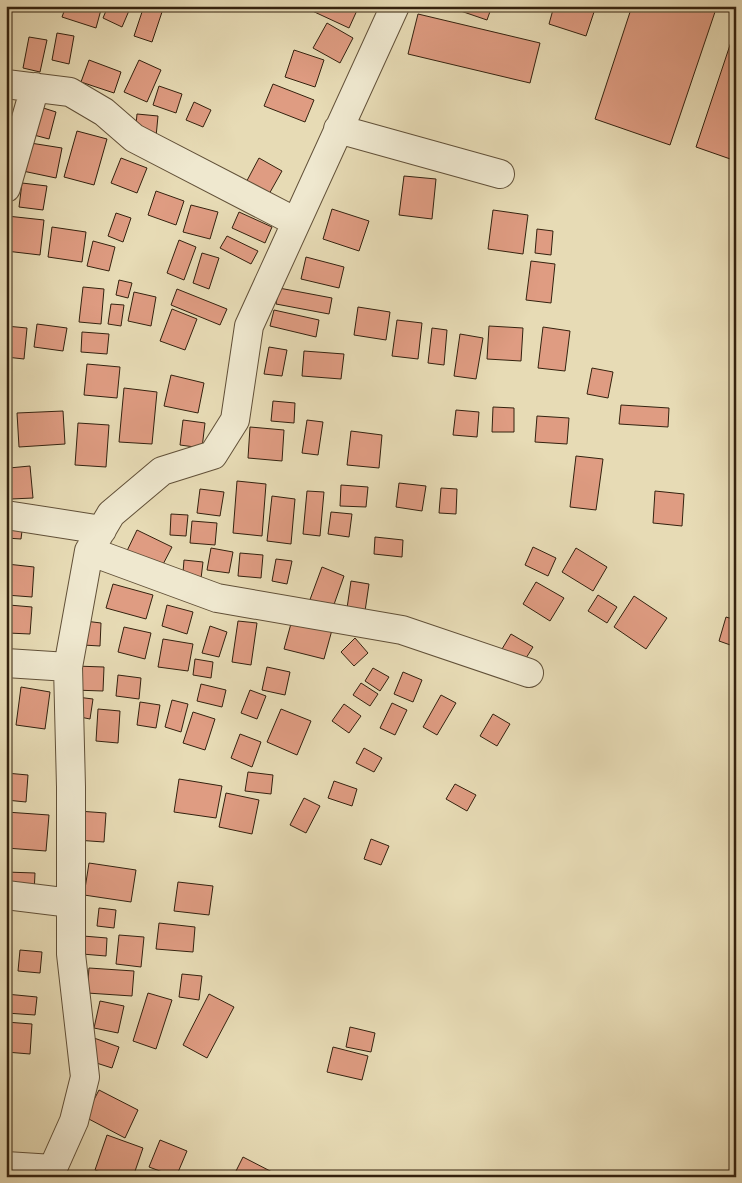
<svg xmlns="http://www.w3.org/2000/svg" width="742" height="1183" viewBox="0 0 742 1183" font-family="'IM FELL DW Pica',serif">
  <style>
    .building { fill: #df9c82; stroke: #34220f }
    .lines { fill: none; stroke-linecap: round; stroke-linejoin: round }
    .street-casing { stroke: #615038; stroke-width: 30 }
    .street { stroke: #efe8cf; stroke-width: 28 }
  </style>
  <rect width="100%" height="100%" fill="#e7dbb5"/>
  <filter id="stains"><feTurbulence type="fractalNoise" baseFrequency=".004" numOctaves="4"/><feColorMatrix values="0 0 0 0 .2 0 0 0 0 .09 0 0 0 0 .02 0 0 0 .5 -.17"/></filter>
  <radialGradient id="worn" r=".72"><stop offset=".6" stop-color="#630" stop-opacity="0"/><stop offset="1" stop-color="#630" stop-opacity=".3"/></radialGradient>
  <!-- building -->
  <path class="building" d="M66 6H102L96 28 62 17Z
    M108 6H131L122 27 103 18Z
    M144 6H164L152 42 134 36Z
    M310 6H359L349 28 308 9Z
    M446 6H492L487 20Z
    M554 6H596L586 36 549 24Z
    M632 6H717L670 145 595 119Z
    M418 14 540 43 530 83 408 54Z
    M327 23 353 38 340 63 313 48Z
    M736 27V161L696 147Z
    M57 33 74 36 69 64 52 60Z
    M29 37 47 40 40 72 23 68Z
    M294 50 324 60 315 87 285 77Z
    M89 60 121 72 114 93 81 82Z
    M139 60 161 70 147 102 124 92Z
    M273 84 314 100 305 122 264 106Z
    M159 86 182 94 176 113 153 105Z
    M194 102 211 110 203 127 186 120Z
    M37 106 56 112 49 139 30 134Z
    M137 114 158 116 156 137 135 135Z
    M77 131 107 139 94 185 64 177Z
    M24 142 62 148 56 178 18 170Z
    M121 158 147 168 137 193 111 183Z
    M259 158 282 171 264 203 242 190Z
    M404 176 436 179 432 219 399 215Z
    M22 183 47 186 43 210 19 207Z
    M156 191 184 201 176 225 148 215Z
    M191 205 218 212 210 239 183 232Z
    M332 209 369 221 359 251 323 239Z
    M493 210 528 215 523 254 488 249Z
    M239 212 272 227 265 243 232 228Z
    M116 213 131 218 123 242 108 236Z
    M7 216 44 220 40 255 6 251Z
    M52 227 86 232 82 262 48 257Z
    M537 229 553 231 551 255 535 253Z
    M227 236 258 251 251 264 220 248Z
    M179 240 196 247 184 280 167 273Z
    M93 241 115 247 109 271 87 266Z
    M202 253 219 258 209 289 193 283Z
    M306 257 344 267 339 288 301 279Z
    M531 261 555 264 551 303 526 300Z
    M119 280 132 283 128 298 116 295Z
    M83 287 104 289 101 324 79 322Z
    M279 288 332 298 329 314 276 304Z
    M177 289 227 309 220 325 171 305Z
    M134 292 156 297 151 326 128 321Z
    M111 304 124 305 121 326 108 324Z
    M358 307 390 312 386 340 354 335Z
    M172 309 197 319 185 350 160 341Z
    M274 310 319 320 316 337 270 326Z
    M397 320 422 323 418 359 392 356Z
    M37 324 67 328 63 351 34 347Z
    M6 326 27 328 24 359 6 357Z
    M489 326 523 328 521 361 487 359Z
    M543 327 570 331 565 371 538 368Z
    M432 328 447 330 444 365 428 363Z
    M82 332 109 334 107 354 81 352Z
    M460 334 483 338 476 379 454 376Z
    M269 347 287 350 282 376 264 374Z
    M304 351 344 354 341 379 302 376Z
    M87 364 120 367 117 398 84 395Z
    M592 368 613 372 608 398 587 394Z
    M171 375 204 383 198 413 164 406Z
    M124 388 157 392 152 444 119 442Z
    M273 401 295 403 294 423 271 421Z
    M621 405 669 408 668 427 619 424Z
    M493 407 514 408V432H492Z
    M456 410 479 412 477 437 453 435Z
    M63 411 65 444 19 447 17 413Z
    M537 416 569 418 567 444 535 442Z
    M183 420 205 423 202 448 180 445Z
    M307 420 323 422 318 455 302 453Z
    M78 423 109 425 106 467 75 465Z
    M250 427 284 430 282 461 248 458Z
    M351 431 382 435 379 468 347 465Z
    M576 456 603 459 596 510 570 507Z
    M30 466 33 498 11 499 9 468Z
    M237 481 266 484 262 536 233 533Z
    M399 483 426 486 422 511 396 507Z
    M341 485 368 487 366 507 340 506Z
    M441 488 457 489 456 514 439 513Z
    M200 489 224 492 220 516 197 513Z
    M307 491 324 492 320 536 303 534Z
    M655 491 684 494 682 526 653 523Z
    M272 496 295 499 291 544 267 541Z
    M331 512 352 514 349 537 328 534Z
    M171 514 188 515 186 536 170 535Z
    M6 521 23 523 21 539 6 538Z
    M192 521 217 523 215 545 190 543Z
    M137 530 172 547 159 572 125 555Z
    M375 537 403 540 402 557 374 554Z
    M533 547 556 558 548 576 525 565Z
    M211 548 233 552 229 573 207 570Z
    M576 548 607 567 593 591 562 572Z
    M240 553 263 555 261 578 238 576Z
    M276 559 292 561 287 584 272 581Z
    M184 560 203 562 200 587 182 585Z
    M7 564 34 567 32 597 6 595Z
    M322 567 344 576 331 613 308 605Z
    M351 581 369 584 364 618 346 615Z
    M536 582 564 598 550 621 523 604Z
    M113 584 153 595 146 619 106 608Z
    M598 595 617 607 607 623 588 611Z
    M634 596 667 618 646 649 614 627Z
    M9 605 32 607 30 634 8 633Z
    M167 605 193 612 187 634 162 626Z
    M726 617 736 620V647L719 641Z
    M292 620 332 630 324 659 284 649Z
    M85 621 101 623 100 646 83 645Z
    M238 621 257 623 251 665 232 662Z
    M210 626 227 632 219 657 202 653Z
    M124 627 151 633 145 659 118 652Z
    M511 634 533 647 514 677 493 664Z
    M355 638 368 653 354 666 341 652Z
    M163 639 193 644 188 671 158 667Z
    M195 659 213 662 211 678 193 675Z
    M75 666 104 667 103 691 73 690Z
    M267 667 290 672 285 695 262 690Z
    M373 668 389 677 380 691 365 681Z
    M403 672 422 680 413 702 394 694Z
    M118 675 141 678 139 699 116 696Z
    M361 683 378 694 370 706 353 695Z
    M201 684 226 690 222 707 197 701Z
    M21 687 50 692 45 729 16 725Z
    M250 690 266 696 257 719 241 713Z
    M441 695 456 703 437 735 423 727Z
    M77 697 93 699 90 719 75 716Z
    M172 700 188 704 181 732 165 727Z
    M140 702 160 705 156 728 137 725Z
    M392 703 407 710 395 735 380 728Z
    M344 704 361 716 349 733 332 721Z
    M98 709 120 711 118 743 96 741Z
    M281 709 311 721 297 755 267 742Z
    M193 712 215 719 205 750 183 743Z
    M493 714 510 724 497 746 480 736Z
    M240 734 261 742 252 767 231 758Z
    M364 748 382 758 374 772 356 763Z
    M248 772 273 775 271 794 245 791Z
    M6 773 28 775 26 802 6 800Z
    M179 779 222 786 216 818 174 812Z
    M334 781 357 789 352 806 328 798Z
    M455 784 476 795 467 811 446 799Z
    M226 793 259 800 252 834 219 827Z
    M304 798 320 806 306 833 290 825Z
    M78 811 106 813 104 842 76 840Z
    M6 812 49 815 46 851 6 848Z
    M371 839 389 846 381 865 364 859Z
    M89 863 136 870 131 902 84 895Z
    M6 872 35 873 34 894 6 893Z
    M178 882 213 886 209 915 174 911Z
    M99 908 116 910 114 928 97 926Z
    M159 923 195 927 193 952 156 949Z
    M119 935 144 937 141 967 116 964Z
    M83 936 107 938 106 956 82 954Z
    M20 950 42 952 40 973 18 971Z
    M89 968 134 971 132 996 87 993Z
    M182 974 202 976 199 1000 179 997Z
    M148 993 172 1000 156 1049 133 1041Z
    M6 994 37 997 35 1015 6 1013Z
    M209 994 234 1007 207 1058 183 1045Z
    M100 1001 124 1006 118 1033 94 1028Z
    M6 1022 32 1024 30 1054 6 1052Z
    M350 1027 375 1033 371 1052 346 1047Z
    M94 1038 119 1047 112 1068 87 1060Z
    M333 1047 368 1056 362 1080 327 1072Z
    M99 1090 138 1110 125 1138 85 1117Z
    M107 1135 143 1148 133 1177H114L95 1170Z
    M160 1140 187 1151 176 1177 149 1167Z
    M243 1157 274 1173 272 1177H233Z"/>
  <g class="lines">
    <!-- street casing -->
    <g class="street-casing">
      <path id="street" d="M6 84 70 92 104 112 134 138 296 222
        M338 129 500 174
        M6 188 35 87
        M6 515 102 530
        M89 551 217 598 402 630 529 673
        M6 663 68 667
        M6 895 71 903
        M6 1166 53 1169
        M49 1177 74 1121 85 1077 71 954V787L68 667 89 551 111 514 162 471 213 455 235 420 249 326 395 6"/>
    </g>
    <!-- street -->
    <use href="#street" class="street"/>
  </g>
  <!-- margin -->
  <rect width="742" height="1183" fill="none" stroke="#e7dbb5" stroke-width="25"/>
  <rect x="8" y="8" width="727" height="1168" fill="none" stroke="#34220f" stroke-width="2.5"/>
  <rect x="12" y="12" width="717" height="1158" fill="none" stroke="#34220f"/>
  <rect width="100%" height="100%" filter="url(#stains)"/>
  <rect width="100%" height="100%" fill="url(#worn)"/>
</svg>
